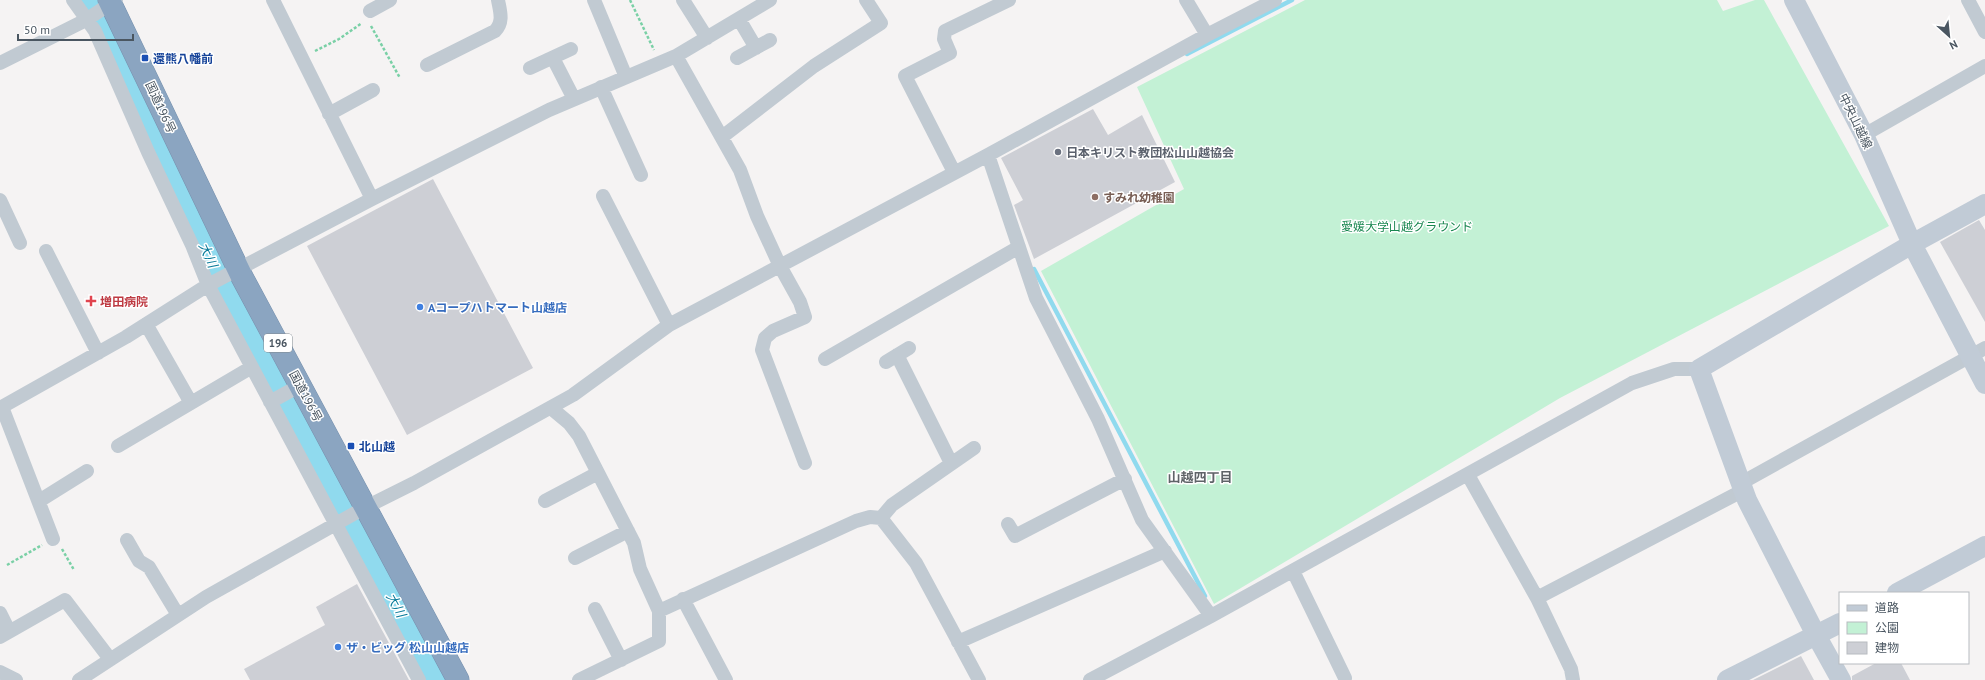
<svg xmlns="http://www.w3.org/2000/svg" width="1985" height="680" viewBox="0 0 1985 680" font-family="'PT Sans','Noto Sans JP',sans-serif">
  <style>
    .green { fill: #c3f1d5 }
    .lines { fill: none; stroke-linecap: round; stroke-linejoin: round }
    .stream { stroke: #90daee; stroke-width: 4.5 }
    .river { stroke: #90daee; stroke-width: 28 }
    .building { fill: #cdcfd5 }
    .highway-casing { stroke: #7690ad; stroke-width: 23 }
    .path { stroke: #7ad0a6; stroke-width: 2.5; stroke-dasharray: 3 2; stroke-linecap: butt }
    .street { stroke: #c1cad2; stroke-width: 14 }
    .secondary { stroke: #c1cbd6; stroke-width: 20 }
    .highway { stroke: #8ba5c1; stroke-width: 22 }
    .transit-dot { fill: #1a4fb4; stroke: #fff; stroke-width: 1.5 }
    .worship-dot { fill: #6b7280; stroke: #fff; stroke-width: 1.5 }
    .education-dot { fill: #8d6e63; stroke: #fff; stroke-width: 1.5 }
    .health-dot { fill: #e0444e; stroke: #fff; stroke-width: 1.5 }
    .shop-dot { fill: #3f7fe0; stroke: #fff; stroke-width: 1.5 }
    .labels { text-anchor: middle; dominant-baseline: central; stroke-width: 3; stroke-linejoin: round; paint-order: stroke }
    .shield { fill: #fff; stroke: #808990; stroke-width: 1 }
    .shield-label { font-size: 11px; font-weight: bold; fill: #4a5661 }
    .transit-label { font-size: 12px; font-weight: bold; fill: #164399; stroke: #fff; text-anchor: start }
    .street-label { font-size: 12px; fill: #4a5661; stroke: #fff }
    .worship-label { font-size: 12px; font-weight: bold; fill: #5b616d; stroke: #fff; text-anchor: start }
    .education-label { font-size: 12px; font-weight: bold; fill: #785e54; stroke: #fff; text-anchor: start }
    .park-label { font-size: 12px; fill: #17864f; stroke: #fff }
    .health-label { font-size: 12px; font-weight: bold; fill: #be3a42; stroke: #fff; text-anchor: start }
    .shop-label { font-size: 12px; font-weight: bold; fill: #366cbe; stroke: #fff; text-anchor: start }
    .water-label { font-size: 13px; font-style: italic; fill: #0c7c9b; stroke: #fff }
    .neighbourhood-label { font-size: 13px; font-weight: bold; fill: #5f6368; stroke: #fff }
  </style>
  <rect width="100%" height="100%" fill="#f5f3f3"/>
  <!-- green -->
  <path class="green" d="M1305 0H1717L1723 11 1755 0H1764L1889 226 1560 398 1214 604 1041 271 1184 189 1137 87Z"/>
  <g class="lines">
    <!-- stream -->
    <path class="stream" d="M1187 54 1292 0
      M1034 269 1205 596"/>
    <!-- river -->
    <path class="river" d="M89 0 104 26 232 305 340 503
      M356 531 436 680"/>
  </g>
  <!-- building -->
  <path class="building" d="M1093 109 1108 135 1142 115 1175 182 1034 259 1014 205 1023 200 1001 158Z
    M433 179 533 368 407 435 307 246Z
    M1979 220 1985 230V322L1940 242Z
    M357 584 409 680H250L244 669 325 625 316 607Z
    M1801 656 1814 680H1753Z
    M1876 663H1901L1910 680H1852V676Z"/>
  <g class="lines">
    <!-- highway casing -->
    <g class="highway-casing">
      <path id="highway" d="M109 0 242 277 458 680"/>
    </g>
    <!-- path -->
    <path class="path" d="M630 0 654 50
      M371 26 400 78
      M315 51 339 39 362 23
      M62 549 74 570
      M7 565 42 545"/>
    <!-- street -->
    <path class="street" d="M73 0 95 31 148 152 192 245 208 285 419 680
      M273 0 372 199
      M594 0 626 77
      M683 0 707 38
      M1186 0 1207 35
      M1968 0 1985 32
      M370 11 390 0
      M739 19 756 48
      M676 56 740 170 757 216 780 266 800 302 805 317 773 331 765 338 762 350 805 463
      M553 58 574 99
      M737 58 770 40
      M0 63 86 20 116 0
      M427 65 495 31C504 22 500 11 498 0
      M530 68 571 49
      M601 87 641 175
      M329 114 373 90
      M1864 135 1985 66
      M722 137 814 66 881 23 866 0
      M988 155 1036 298 1098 419 1142 520 1211 616
      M954 172 905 76 950 53 944 39 945 31 1009 0
      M603 196 669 325
      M0 200 20 243
      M46 251 98 353
      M146 324 191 403
      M897 355 951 463
      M825 359 1019 247
      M886 362 909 348
      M270 402 301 385
      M2 407 53 539
      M0 408 126 337 208 285 372 199 549 110 676 56 770 0
      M551 408 569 423 579 436 634 543 640 569 659 611
      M118 446 252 367
      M1468 475 1537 598 1571 669 1573 680
      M1741 483 1985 348
      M39 501 87 471
      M545 501 598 473
      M881 518 892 505 974 448
      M1008 524 1015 536 1125 479
      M127 540 139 561 149 567 178 615
      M575 558 628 531
      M1293 571 1345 678
      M1537 598 1744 490
      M683 599 726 680
      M595 609 621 660
      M0 613 9 631
      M0 637 65 600 110 659
      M958 642 1165 551
      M0 672 16 680
      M79 680 206 597 366 507 414 483 573 395 669 325 988 155 1207 35 1275 0
      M579 680 659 641V611L856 521 870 517 881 518 916 563 979 680
      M1090 680 1211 616 1632 383 1674 369H1699"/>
    <!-- secondary -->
    <path class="secondary" d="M1794 0 1864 135 1912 244 1985 384
      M1897 593 1985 546
      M1727 680 1840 623
      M1841 680 1816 635 1747 500 1699 369 1912 244 1985 204"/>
    <!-- highway -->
    <use href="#highway" class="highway"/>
  </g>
  <!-- markers -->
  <g class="transit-dot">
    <rect x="141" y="54" width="8" height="8" rx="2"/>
    <rect x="347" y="442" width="8" height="8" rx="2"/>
  </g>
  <circle class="worship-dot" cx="1058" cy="152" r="4"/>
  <circle class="education-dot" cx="1095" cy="197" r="4"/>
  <path class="health-dot" d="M89 295h4v4h4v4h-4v4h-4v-4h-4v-4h4z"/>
  <g class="shop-dot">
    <circle cx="420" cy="307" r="4"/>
    <circle cx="338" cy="647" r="4"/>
  </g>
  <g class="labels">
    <!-- shield labels -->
    <rect class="shield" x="264" y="334" width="28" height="18" rx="3"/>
    <g class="shield-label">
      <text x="278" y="343">196</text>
    </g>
    <!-- transit labels -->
    <g class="transit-label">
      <text x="153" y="58">還熊八幡前</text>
      <text x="359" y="446">北山越</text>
    </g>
    <!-- street labels -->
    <g class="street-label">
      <text transform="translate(161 107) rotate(65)">国道196号</text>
      <text transform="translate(1856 121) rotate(64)">中央山越線</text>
      <text transform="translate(306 396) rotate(62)">国道196号</text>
    </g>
    <!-- worship labels -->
    <g class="worship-label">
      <text x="1066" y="152">日本キリスト教団松山山越協会</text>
    </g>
    <!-- education labels -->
    <g class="education-label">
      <text x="1103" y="197">すみれ幼稚園</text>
    </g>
    <!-- park labels -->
    <g class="park-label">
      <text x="1407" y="226">愛媛大学山越グラウンド</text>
    </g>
    <!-- health labels -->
    <g class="health-label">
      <text x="100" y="301">増田病院</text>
    </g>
    <!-- shop labels -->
    <g class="shop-label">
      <text x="428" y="307">Aコープハトマート山越店</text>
      <text x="346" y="647">ザ・ビッグ 松山山越店</text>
    </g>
    <!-- water labels -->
    <g class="water-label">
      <text transform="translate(208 255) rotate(65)">大川</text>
      <text transform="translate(396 605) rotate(62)">大川</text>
    </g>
    <!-- neighbourhood labels -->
    <g class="neighbourhood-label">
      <text x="1200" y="477">山越四丁目</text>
    </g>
  </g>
  <!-- legend -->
  <rect x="1839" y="592" width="130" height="72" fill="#ffffff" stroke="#b7bbc0"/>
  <rect x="1847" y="605" width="20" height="6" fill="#c1cbd6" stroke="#b7bbc0"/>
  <text x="1875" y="612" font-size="12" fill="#4a5661">道路</text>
  <rect x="1847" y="622" width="20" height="12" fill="#c3f1d5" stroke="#b7bbc0"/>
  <text x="1875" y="632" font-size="12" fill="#4a5661">公園</text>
  <rect x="1847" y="642" width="20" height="12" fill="#cdcfd5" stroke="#b7bbc0"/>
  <text x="1875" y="652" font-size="12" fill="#4a5661">建物</text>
  <!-- north arrow -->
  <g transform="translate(1949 36) rotate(153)" stroke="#ffffff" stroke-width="3" paint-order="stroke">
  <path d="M0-3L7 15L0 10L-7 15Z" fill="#4a5661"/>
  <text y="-6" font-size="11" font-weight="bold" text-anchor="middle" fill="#4a5661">N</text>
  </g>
  <!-- scale -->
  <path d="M18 34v6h115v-6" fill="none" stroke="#4a5661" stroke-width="2"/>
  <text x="24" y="34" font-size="12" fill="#4a5661" stroke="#ffffff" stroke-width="3" paint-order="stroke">50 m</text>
</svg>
